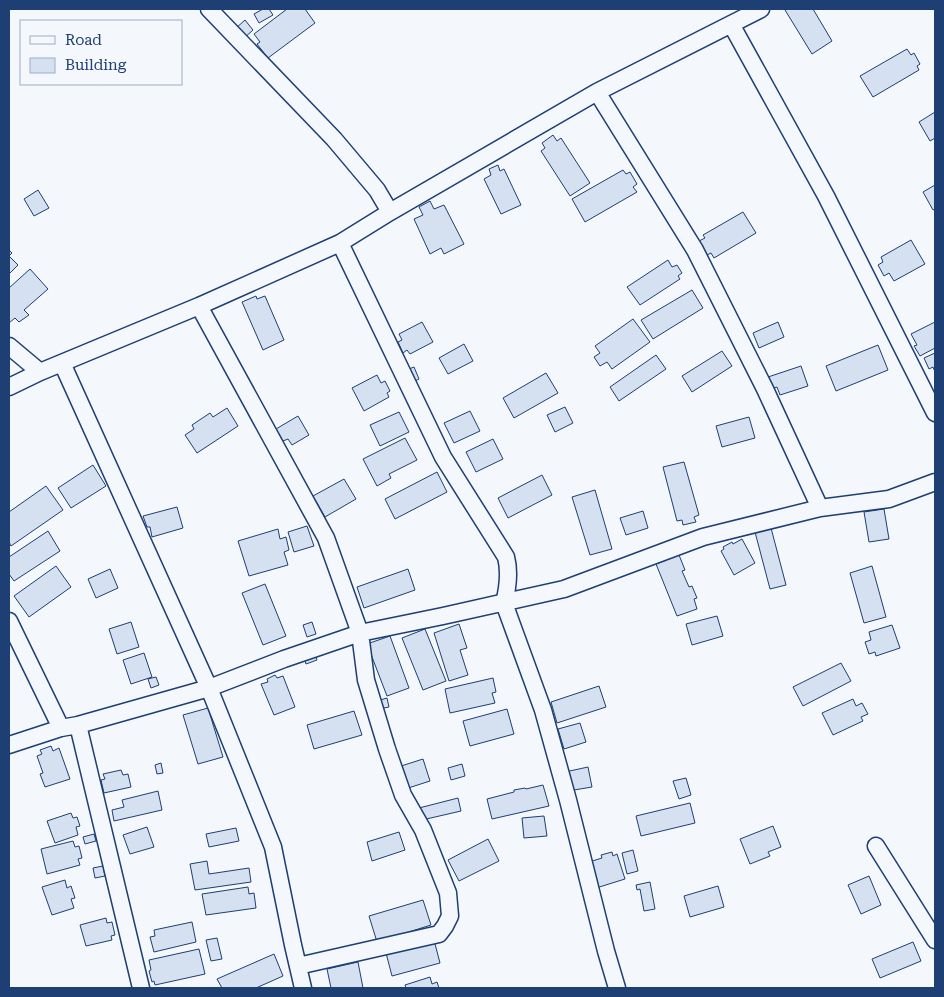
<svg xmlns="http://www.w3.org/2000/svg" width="944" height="997" viewBox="0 0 944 997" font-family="'Roboto Serif',serif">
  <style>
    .building { fill: #d5e0f0; stroke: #1d3f73 }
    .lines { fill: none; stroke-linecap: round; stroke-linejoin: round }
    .minor-casing { stroke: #1d3f73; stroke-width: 19 }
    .minor { stroke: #f4f7fb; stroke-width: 16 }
  </style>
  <rect width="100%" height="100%" fill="#f4f7fb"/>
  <!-- building -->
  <path class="building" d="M263 9H269L273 15 259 23 254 14Z
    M287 9H305L315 23 268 58 257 44 260 42 254 34Z
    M786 9H813L832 41 812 54 785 10Z
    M245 20 253 30 243 39 235 29Z
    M907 49 911 55 914 53 920 64 917 66 919 70 873 97 860 76Z
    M935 112V138L930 141 919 122Z
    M553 135 557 141 561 138 590 183 570 196 541 151 545 148 542 143Z
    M498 165 500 171 504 169 521 205 501 214 484 179 491 175 489 169Z
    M623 170 626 174 630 172 637 184 633 187 637 192 585 222 572 199Z
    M935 185V209L933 210 923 192Z
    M38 190 49 208 34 216 24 199Z
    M430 201 434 209 444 205 464 244 444 254 441 248 430 254 414 219 423 215 419 207Z
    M743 212 756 233 714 258 711 253 707 255 699 241 705 238 703 235Z
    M911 240 925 264 894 281 889 273 884 276 878 265 883 262 881 257Z
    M9 250 12 253 9 256 18 265 9 274Z
    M668 260 672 267 677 265 682 273 678 276 680 279 640 305 627 287Z
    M30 269 48 289 24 310 29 315 19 322 15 318 9 323V288Z
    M692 290 703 308 653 339 641 320Z
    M256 296 257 299 265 296 284 340 263 350 242 302Z
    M633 319 650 342 612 369 607 362 600 366 594 357 600 353 595 346Z
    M422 322 433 342 410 354 407 350 403 353 398 342 402 340 399 334Z
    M778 322 784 337 759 348 753 333Z
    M935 322V348L920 356 914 346 917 345 911 334Z
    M464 344 473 361 448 374 439 358Z
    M878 345 888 370 836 391 826 366Z
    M722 351 732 366 692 392 682 376Z
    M935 353V372L933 367 929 369 924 358Z
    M656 355 666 369 619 401 610 387Z
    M801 366 808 386 780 395 777 387 772 389 768 377Z
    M414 367 419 379 409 384 404 371Z
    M546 373 558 393 514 418 503 398Z
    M377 375 381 383 385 381 390 391 387 393 389 397 364 411 352 388Z
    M565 407 573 423 555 432 547 415Z
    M227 408 238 426 197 453 185 435 194 429 192 425 210 413 213 417Z
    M470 411 480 431 454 443 444 423Z
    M399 412 409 432 380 446 370 425Z
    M298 416 309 435 292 445 288 439 283 441 276 429Z
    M749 417 755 438 722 447 716 426Z
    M405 438 417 460 389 474 391 478 377 486 363 459Z
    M493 439 503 459 476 472 466 452Z
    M684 462 699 515 694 517 696 522 683 525 682 520 677 521 663 467Z
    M93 465 106 486 71 508 58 488Z
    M437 472 447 492 395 519 385 499Z
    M542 475 552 495 508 518 498 498Z
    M344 479 356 499 325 517 313 496Z
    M46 486 63 510 11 546 9 542V512Z
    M595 490 612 549 590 555 572 497Z
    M177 507 183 528 152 537 150 527H147L143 516Z
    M884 509 889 539 869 542 864 512Z
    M643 511 648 528 626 535 620 518Z
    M307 526 314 546 294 552 288 532Z
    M771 528 786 585 770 589 755 532Z
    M278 529 280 539 286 537 289 550 284 552 288 565 249 576 238 541Z
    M48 531 60 551 14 581 9 574V557Z
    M742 539 755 563 734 575 721 551 724 549 723 547 732 542 733 544Z
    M679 555 685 570 682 571 689 587 692 586 697 598 694 599 697 609 677 616 656 564Z
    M56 566 71 587 29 617 14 596Z
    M872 566 886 617 864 623 850 573Z
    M110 569 118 588 96 598 88 579Z
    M408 569 415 590 364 608 357 587Z
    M265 584 286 636 263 645 242 593Z
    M717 616 723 636 692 645 686 624Z
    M131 622 139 647 117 654 109 629Z
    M312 622 316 634 307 637 303 625Z
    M459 624 467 648 460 650 468 675 449 681 434 633Z
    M892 625 900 648 876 656 875 652 869 654 865 642 871 640 869 632Z
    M425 629 446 681 423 690 402 638Z
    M390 636 409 688 387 696 367 644Z
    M314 652 317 660 306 664 303 655Z
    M144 653 152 677 131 684 123 660Z
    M841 663 851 681 803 706 793 687Z
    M275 675 277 678 283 676 295 707 274 715 261 684 268 682 267 679Z
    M156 677 159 685 151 688 148 679Z
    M493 678 496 692 492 693 495 703 450 713 445 689Z
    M599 686 606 707 557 723 551 702Z
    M387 698 389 707 379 709 377 701Z
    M853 699 856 706 862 703 868 714 861 717 863 721 833 735 822 713Z
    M208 708 223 757 198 764 183 715Z
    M507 709 514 734 470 746 463 721Z
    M354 711 362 735 314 749 307 725Z
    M580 723 586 742 564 749 558 729Z
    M51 746 53 751 59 748 70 779 45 787 40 774 43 773 37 756 42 754 40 750Z
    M423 759 430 781 402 790 395 768Z
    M161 763 163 773 157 774 155 765Z
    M462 764 465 776 451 780 448 768Z
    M588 767 592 787 568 791 565 772Z
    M121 770 123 775 128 774 131 787 104 793 101 780 105 779 103 774Z
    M686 778 691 795 679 799 673 781Z
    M543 785 549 806 492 819 487 799 514 792V790L525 788 526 789Z
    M158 791 162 810 114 821 112 810 124 807 122 800Z
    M458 798 461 811 422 820 419 808Z
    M690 803 695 823 641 836 636 816Z
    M71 813 73 818 77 817 80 826 76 827 78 835 55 843 47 821Z
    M544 816 547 836 524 838 522 818Z
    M773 826 781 847 768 852 770 856 750 864 740 839Z
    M147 827 154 847 130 854 123 835Z
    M236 828 239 841 209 847 206 834Z
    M399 832 405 850 372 861 367 842Z
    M94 834 96 841 85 844 83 837Z
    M488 839 499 861 459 881 448 860Z
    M73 841 75 847 79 846 82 858 78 859 80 865 47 874 41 849Z
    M633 850 638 871 627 874 622 853Z
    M612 852 613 856 617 854 625 879 593 889 589 862 602 858 601 855Z
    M207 861 209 874 249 868 251 882 195 890 190 864Z
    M103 866 105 876 95 878 93 868Z
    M869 876 881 905 861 914 848 885Z
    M65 880 67 888 71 886 75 898 71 899 74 908 52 915 42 887Z
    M650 882 655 909 644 911 640 889 637 890 636 885Z
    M718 886 724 907 690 917 684 896Z
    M248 887 249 894 254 893 256 908 206 915 202 894Z
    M423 900 431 925 377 942 369 916Z
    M106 918 107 923 112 922 115 935 111 936 112 940 86 946 80 925Z
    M192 922 196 942 154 952 150 937 155 936 154 930Z
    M217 938 222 959 211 961 206 940Z
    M434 940 440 963 392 976 386 953Z
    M913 942 921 961 880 978 872 959Z
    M199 949 205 974 155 985 154 981 152 982 149 971 151 970 149 960Z
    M274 954 283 976 256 988H222L217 979Z
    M358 962 363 988H331L327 969Z
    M430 977 432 984 437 982 439 988H406L405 985Z"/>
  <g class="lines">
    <!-- minor casing -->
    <g class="minor-casing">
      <path id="minor" d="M209 9 334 139 377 190 390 212
        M731 24 826 196 935 413
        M597 92 695 250 765 389 820 508
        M340 243 443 457 506 557C510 572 508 587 504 603L543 710 568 800 606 951 617 988
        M199 306 326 538 360 633 366 680 387 749 403 795 423 830 448 893 450 916 445 926 439 934 298 966
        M9 346 40 372
        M62 363 209 688 273 847 293 945 303 988
        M9 387 40 372 199 306 340 243 390 212 597 92 761 9
        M9 621 61 728
        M78 725 141 988
        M9 745 61 728 78 725 209 688 284 659 360 633 443 616 564 589 703 537 820 508 889 499 935 482
        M876 846 935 940"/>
    </g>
    <!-- minor -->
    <use href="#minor" class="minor"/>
  </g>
  <!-- border -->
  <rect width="944" height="997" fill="none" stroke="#1d3f73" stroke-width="20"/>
  <!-- legend -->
  <rect x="20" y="20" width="162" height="65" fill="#f4f7fb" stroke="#9eadc5"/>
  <rect x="30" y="36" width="25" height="8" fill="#f4f7fb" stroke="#9eadc5"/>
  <text x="65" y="45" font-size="15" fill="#1d3f73">Road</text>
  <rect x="30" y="58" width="25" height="15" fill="#d5e0f0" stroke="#9eadc5"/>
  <text x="65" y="70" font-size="15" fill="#1d3f73">Building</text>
</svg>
